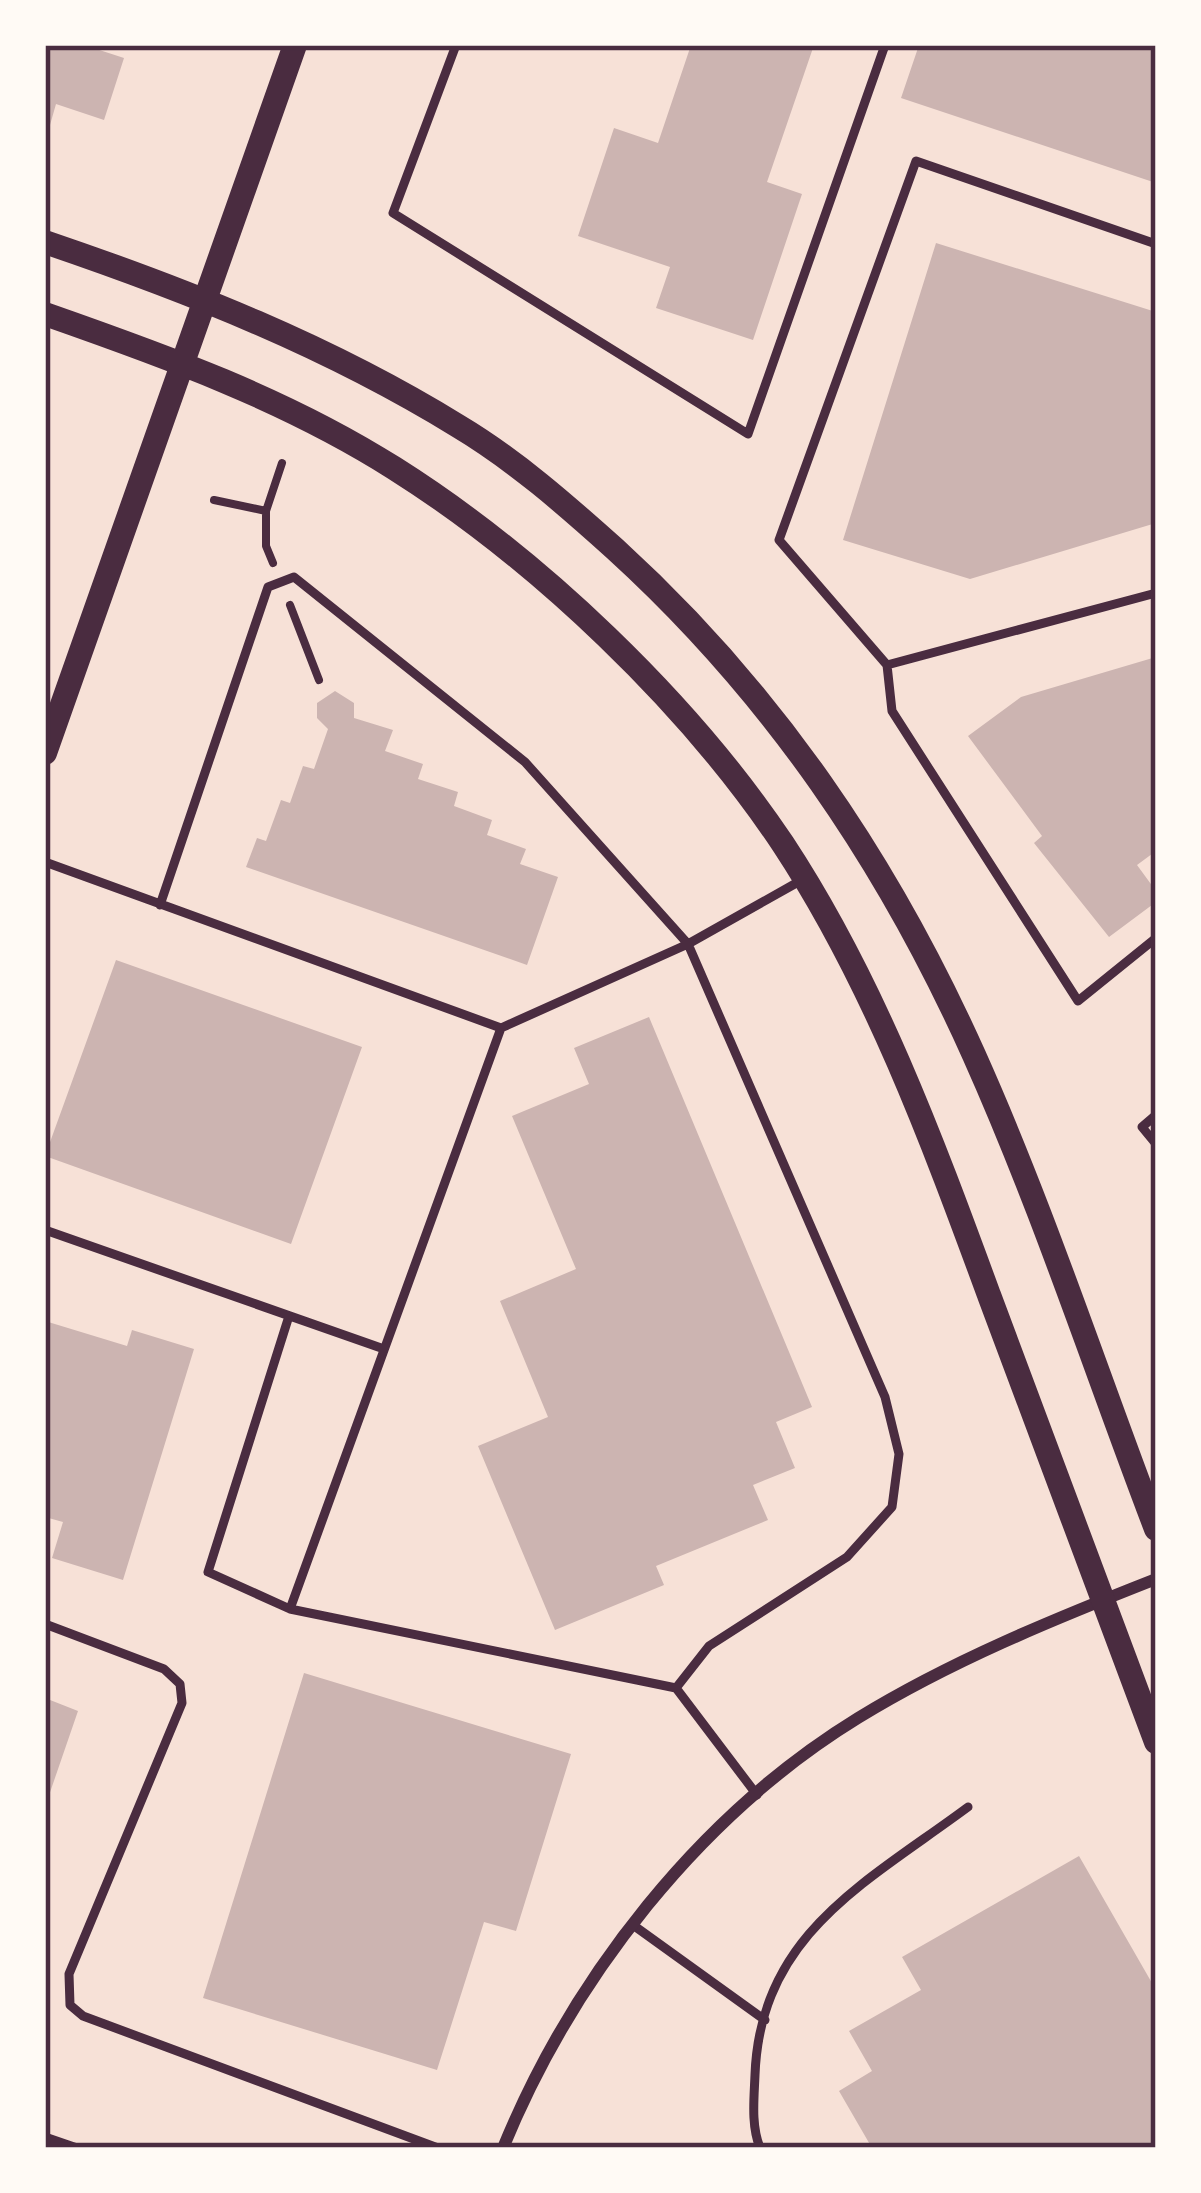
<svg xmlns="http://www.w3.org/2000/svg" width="1201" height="2193" viewBox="0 0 1201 2193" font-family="Manrope,sans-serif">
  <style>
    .building { fill: #ccb4b1 }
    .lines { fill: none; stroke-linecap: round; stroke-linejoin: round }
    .path { stroke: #4a2c40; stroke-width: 8 }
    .service { stroke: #4a2c40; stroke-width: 9 }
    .minor { stroke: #4a2c40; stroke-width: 12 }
    .secondary { stroke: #4a2c40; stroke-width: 24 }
    .neatline { fill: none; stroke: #4a2c40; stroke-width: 4.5 }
  </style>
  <rect width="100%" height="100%" fill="#f7e1d7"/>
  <!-- building -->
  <path class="building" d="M45 45H84L124 58 104 120 56 104 50 125 45 124Z
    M691 45H814L767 182 802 194 753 340 656 308 670 267 578 236 614 128 658 143Z
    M919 45H1156V183L901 98Z
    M936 243 1156 312V523L970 579 843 540Z
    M1156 657V851L1137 865 1156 891V902L1109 937 1034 843 1042 836 968 736 1021 697Z
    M335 691 354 703V718L393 730 385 751 423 764 418 779 458 792 454 806 492 820 487 835 526 849 520 864 558 877 527 965 246 867 257 838 266 841 281 800 290 803 303 766 314 769 328 729 317 718V703Z
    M116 960 362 1047 291 1244 45 1156Z
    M649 1017 812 1407 776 1422 795 1468 753 1485 768 1520 656 1566 664 1585 555 1630 478 1446 548 1417 500 1301 576 1269 512 1116 589 1084 574 1048Z
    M45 1321 127 1346 132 1330 194 1349 123 1580 52 1558 63 1522 45 1517Z
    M304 1673 571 1754 516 1931 484 1922 437 2070 203 1998Z
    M45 1698 78 1711 46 1804H45Z
    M1079 1856 1156 1990V2148H872L839 2091 872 2071 849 2031 921 1990 902 1957Z"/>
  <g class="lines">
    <!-- path -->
    <path class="path" d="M214 500 266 511V546L273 563
      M266 511 282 463
      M290 605 319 680"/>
    <!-- service -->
    <path class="service" d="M456 45 393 213 748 434 885 45
      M1156 244 916 161 779 540 887 665 1156 593
      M887 665 892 711 1078 1001 1156 938
      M45 862 501 1028
      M160 905 268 587 294 577 525 762 688 944 800 881
      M1156 1115 1142 1127 1156 1144
      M45 1230 384 1349
      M289 1316 208 1572 290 1609
      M45 1624 164 1669 180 1684 182 1703 69 1974 70 2005 83 2016 438 2148
      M676 1688 290 1609 501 1028 688 944 885 1397 899 1454 892 1507 847 1557 709 1646 676 1688 757 1795
      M633 1925 765 2020
      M45 2137 77 2148
      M760 2148C751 2125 754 2100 755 2075 760 1934 867 1882 968 1807"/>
    <!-- minor -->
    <path class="minor" d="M503 2148C573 1977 700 1815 858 1718 951 1661 1054 1619 1156 1579"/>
    <!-- secondary -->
    <path class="secondary" d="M45 242C189 291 328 346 458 426 515 460 566 505 615 549 772 692 887 861 974 1055 1043 1209 1096 1372 1156 1529
      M45 314C165 356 285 399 394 468 538 559 688 702 783 844 874 982 932 1140 989 1295 1045 1444 1100 1593 1156 1742
      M45 753 295 45"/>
  </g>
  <!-- border -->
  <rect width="1201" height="2193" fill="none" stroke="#fffaf5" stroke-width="96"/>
  <rect x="48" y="48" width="1105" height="2097" class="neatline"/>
</svg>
